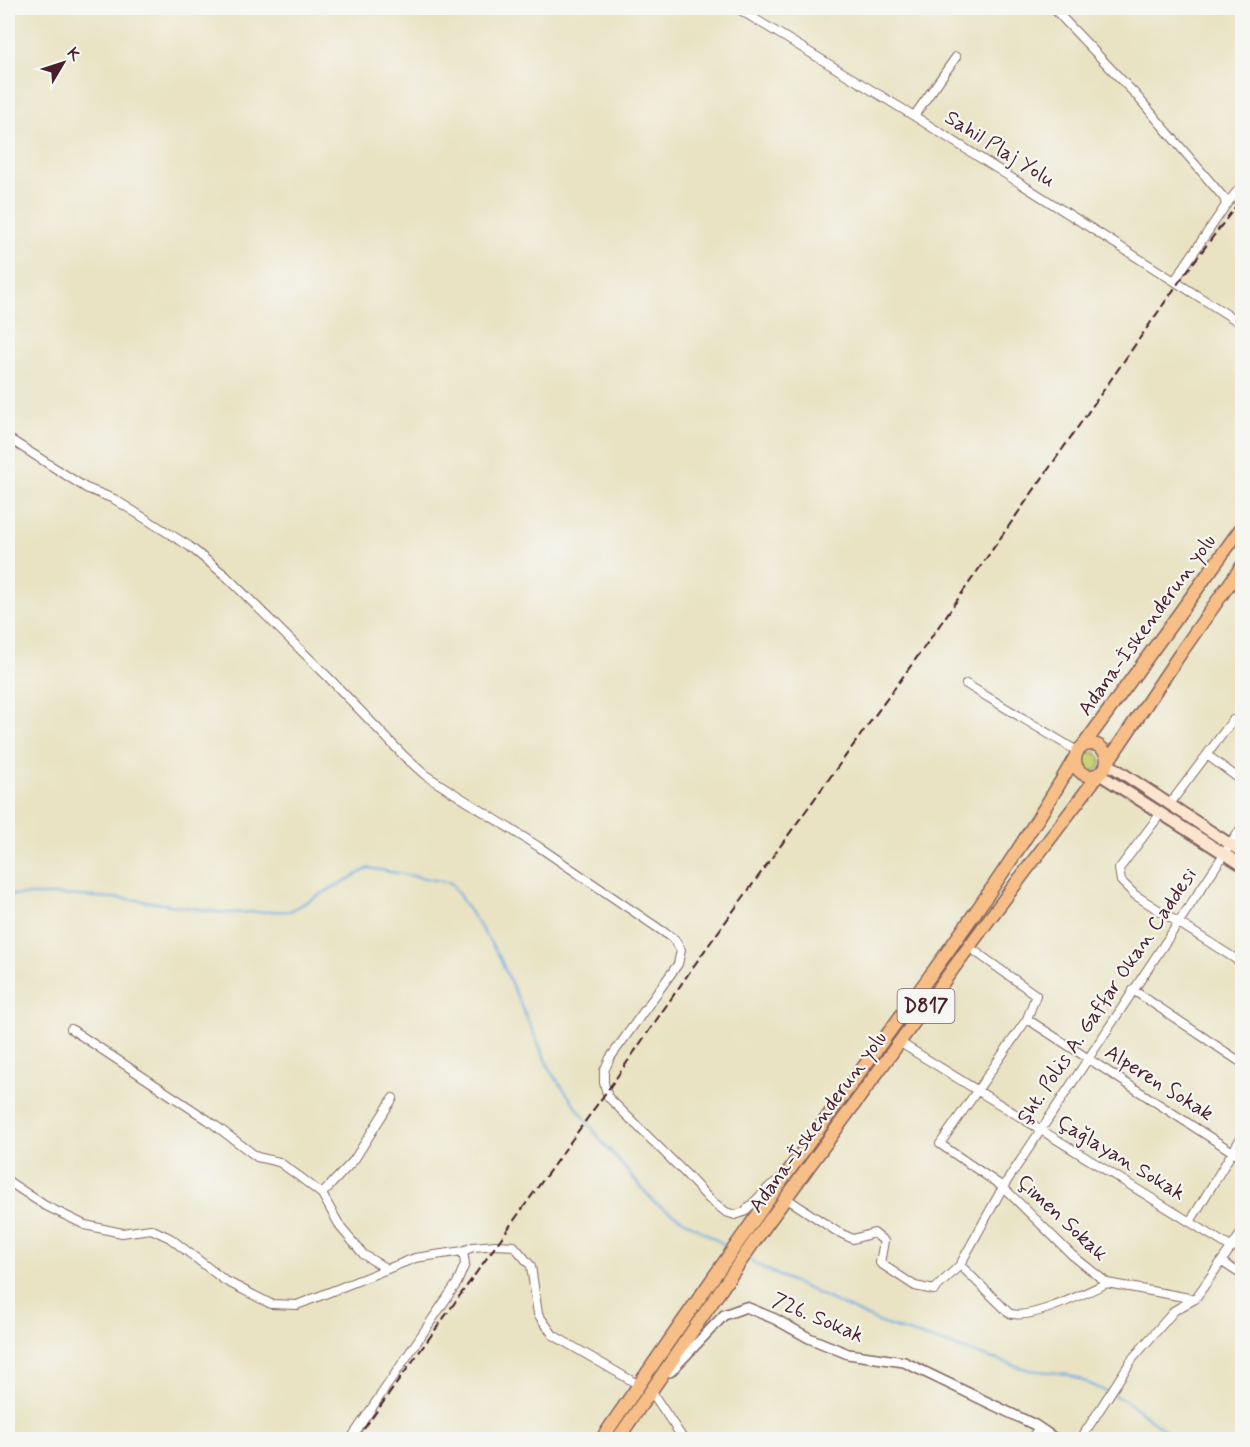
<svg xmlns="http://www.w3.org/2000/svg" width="1250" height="1447" viewBox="0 0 1250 1447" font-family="Mynerve,sans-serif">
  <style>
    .green { fill: #c4d173; stroke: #87784f; stroke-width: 1.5 }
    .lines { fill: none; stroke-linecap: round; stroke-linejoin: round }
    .stream { stroke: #6daadf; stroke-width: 2 }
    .minor-casing { stroke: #826460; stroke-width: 10 }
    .tertiary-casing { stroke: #826460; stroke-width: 12 }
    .secondary-casing { stroke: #826460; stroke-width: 14 }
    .trunk-casing { stroke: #826460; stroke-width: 15 }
    .minor { stroke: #fff; stroke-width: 8 }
    .tertiary { stroke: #fff; stroke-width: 9 }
    .secondary { stroke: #fce5cf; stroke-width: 10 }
    .trunk { stroke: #f7be87; stroke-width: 12 }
    .rail { stroke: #4a1f2b; stroke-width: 2; stroke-dasharray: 9 4.5; stroke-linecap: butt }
    .labels { text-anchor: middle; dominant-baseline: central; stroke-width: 4.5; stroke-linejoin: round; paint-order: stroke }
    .shield { fill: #f6f6f2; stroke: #7e6067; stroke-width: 1.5 }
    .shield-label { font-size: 20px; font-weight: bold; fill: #4a1f2b }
    .street-label { font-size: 21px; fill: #4a1f2b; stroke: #f6f6f2 }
  </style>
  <rect width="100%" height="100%" fill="#f6f6f2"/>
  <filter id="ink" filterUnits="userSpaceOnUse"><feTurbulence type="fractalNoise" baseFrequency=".0167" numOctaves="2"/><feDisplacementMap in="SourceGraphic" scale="12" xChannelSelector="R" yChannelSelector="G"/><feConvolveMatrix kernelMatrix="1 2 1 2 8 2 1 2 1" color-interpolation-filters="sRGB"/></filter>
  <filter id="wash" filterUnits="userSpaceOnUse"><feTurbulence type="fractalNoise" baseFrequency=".008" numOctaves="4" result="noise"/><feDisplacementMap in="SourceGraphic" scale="24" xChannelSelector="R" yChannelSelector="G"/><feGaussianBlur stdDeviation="1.35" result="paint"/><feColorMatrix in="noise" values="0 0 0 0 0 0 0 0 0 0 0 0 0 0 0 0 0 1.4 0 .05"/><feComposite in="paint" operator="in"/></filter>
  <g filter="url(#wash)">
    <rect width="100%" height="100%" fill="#e9e3c3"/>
    <!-- green -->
    <path class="green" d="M1081 762a10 10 0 1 1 20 0a10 10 0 1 1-20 0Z"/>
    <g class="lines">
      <!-- stream -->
      <path class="stream" d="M8 895H62L130 899 225 913 290 911 369 868 451 883 498 954 551 1072 603 1143 655 1203 730 1248
        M748 1259 763 1268 883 1324 1029 1370 1068 1374 1125 1400 1178 1440"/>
    </g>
  </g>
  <g filter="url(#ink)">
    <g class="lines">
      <!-- minor casing -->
      <g class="minor-casing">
        <path id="minor" d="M737 8 914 116 1242 324
          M1053 8 1136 95 1224 198 1226 205 1175 280
          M914 116 956 57
          M1226 205 1242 185
          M8 438 86 488 114 499 189 546 226 576 328 677 404 756 425 775 539 847 674 939 681 950 678 964 610 1058 604 1071V1083L608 1097 685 1173 709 1199 726 1212 735 1215 744 1212 770 1186 780 1179
          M966 684 1077 751
          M1207 755 1242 781
          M1169 805 1233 720
          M1161 813 1119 869 1121 881 1135 895 1242 963
          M969 947 1036 995 1027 1019 940 1144 1003 1187 1072 1255 1107 1283 1195 1299
          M1133 990 1242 1063
          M1027 1019 1242 1158
          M71 1029 208 1120 257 1157 279 1162 300 1177 322 1194 341 1228 364 1255 387 1269
          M899 1042 1232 1248
          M8 1181 44 1205 85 1225 122 1233 151 1229 170 1238 224 1280 271 1304 297 1305 415 1258 463 1251 473 1247 496 1245 514 1246 531 1266 538 1314 553 1335 639 1385
          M322 1194 354 1160 393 1098
          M786 1198 836 1231 853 1239 874 1233 884 1241 880 1263 915 1286 934 1290 960 1265
          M1190 1222 1242 1136
          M1222 1262 1242 1275
          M1107 1283C1087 1292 1028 1322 1009 1313L960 1265 1003 1187 1242 827
          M651 1391 684 1440
          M350 1440 457 1283 465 1264 463 1251
          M1030 1440 1039 1428
          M1080 1440 1133 1358 1175 1310 1195 1299 1242 1232"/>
      </g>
      <!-- tertiary casing -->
      <g class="tertiary-casing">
        <path id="tertiary" d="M670 1372 724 1315 746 1307 775 1319 809 1338 848 1354 904 1362 1035 1425 1057 1440"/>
      </g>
      <!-- secondary casing -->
      <g class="secondary-casing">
        <path id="secondary" d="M1107 763 1242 852
          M1099 774 1242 865"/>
      </g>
      <!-- trunk casing -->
      <g class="trunk-casing">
        <path id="trunk" d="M1075 760a16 16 0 1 1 32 0a16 16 0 1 1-32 0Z
          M1083 746 1242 527
          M1107 763 1180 654 1242 566
          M601 1440C685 1317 770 1196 857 1076 932 973 1010 870 1074 759
          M617 1440 756 1239 990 918 1099 774"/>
      </g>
      <!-- minor -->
      <use href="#minor" class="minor"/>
      <!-- tertiary -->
      <use href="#tertiary" class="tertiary"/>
      <!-- secondary -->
      <use href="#secondary" class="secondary"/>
      <!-- trunk -->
      <use href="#trunk" class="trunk"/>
      <!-- rail -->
      <path class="rail" d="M356 1440 612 1084 700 957 923 649 1179 282 1242 198"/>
    </g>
  </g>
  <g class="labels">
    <!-- shield labels -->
    <rect class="shield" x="897.5" y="989" width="57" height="34" rx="4.5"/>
    <g class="shield-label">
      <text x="926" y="1006">D817</text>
    </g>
    <!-- street labels -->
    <g class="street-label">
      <text transform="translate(1000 149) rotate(32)">Sahil Plaj Yolu</text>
      <text transform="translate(1147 625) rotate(-54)">Adana-İskenderun yolu</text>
      <text transform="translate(1107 996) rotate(-56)">Şht. Polis A. Gaffar Okan Caddesi</text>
      <text transform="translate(1159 1083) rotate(32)">Alperen Sokak</text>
      <text transform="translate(818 1122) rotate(-54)">Adana-İskenderun yolu</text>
      <text transform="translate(1121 1158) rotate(31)">Çağlayan Sokak</text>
      <text transform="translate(1062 1218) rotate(43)">Çimen Sokak</text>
      <text transform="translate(818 1318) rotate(23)">726. Sokak</text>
    </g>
  </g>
  <!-- margin -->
  <rect width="1250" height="1447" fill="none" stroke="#f6f6f2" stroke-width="30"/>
  <!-- north arrow -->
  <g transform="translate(63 63) rotate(51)" stroke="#f6f6f2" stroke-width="4.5" paint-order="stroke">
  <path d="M0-4.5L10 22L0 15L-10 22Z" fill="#4a1f2b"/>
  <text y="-9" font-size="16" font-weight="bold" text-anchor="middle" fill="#4a1f2b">K</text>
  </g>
</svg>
